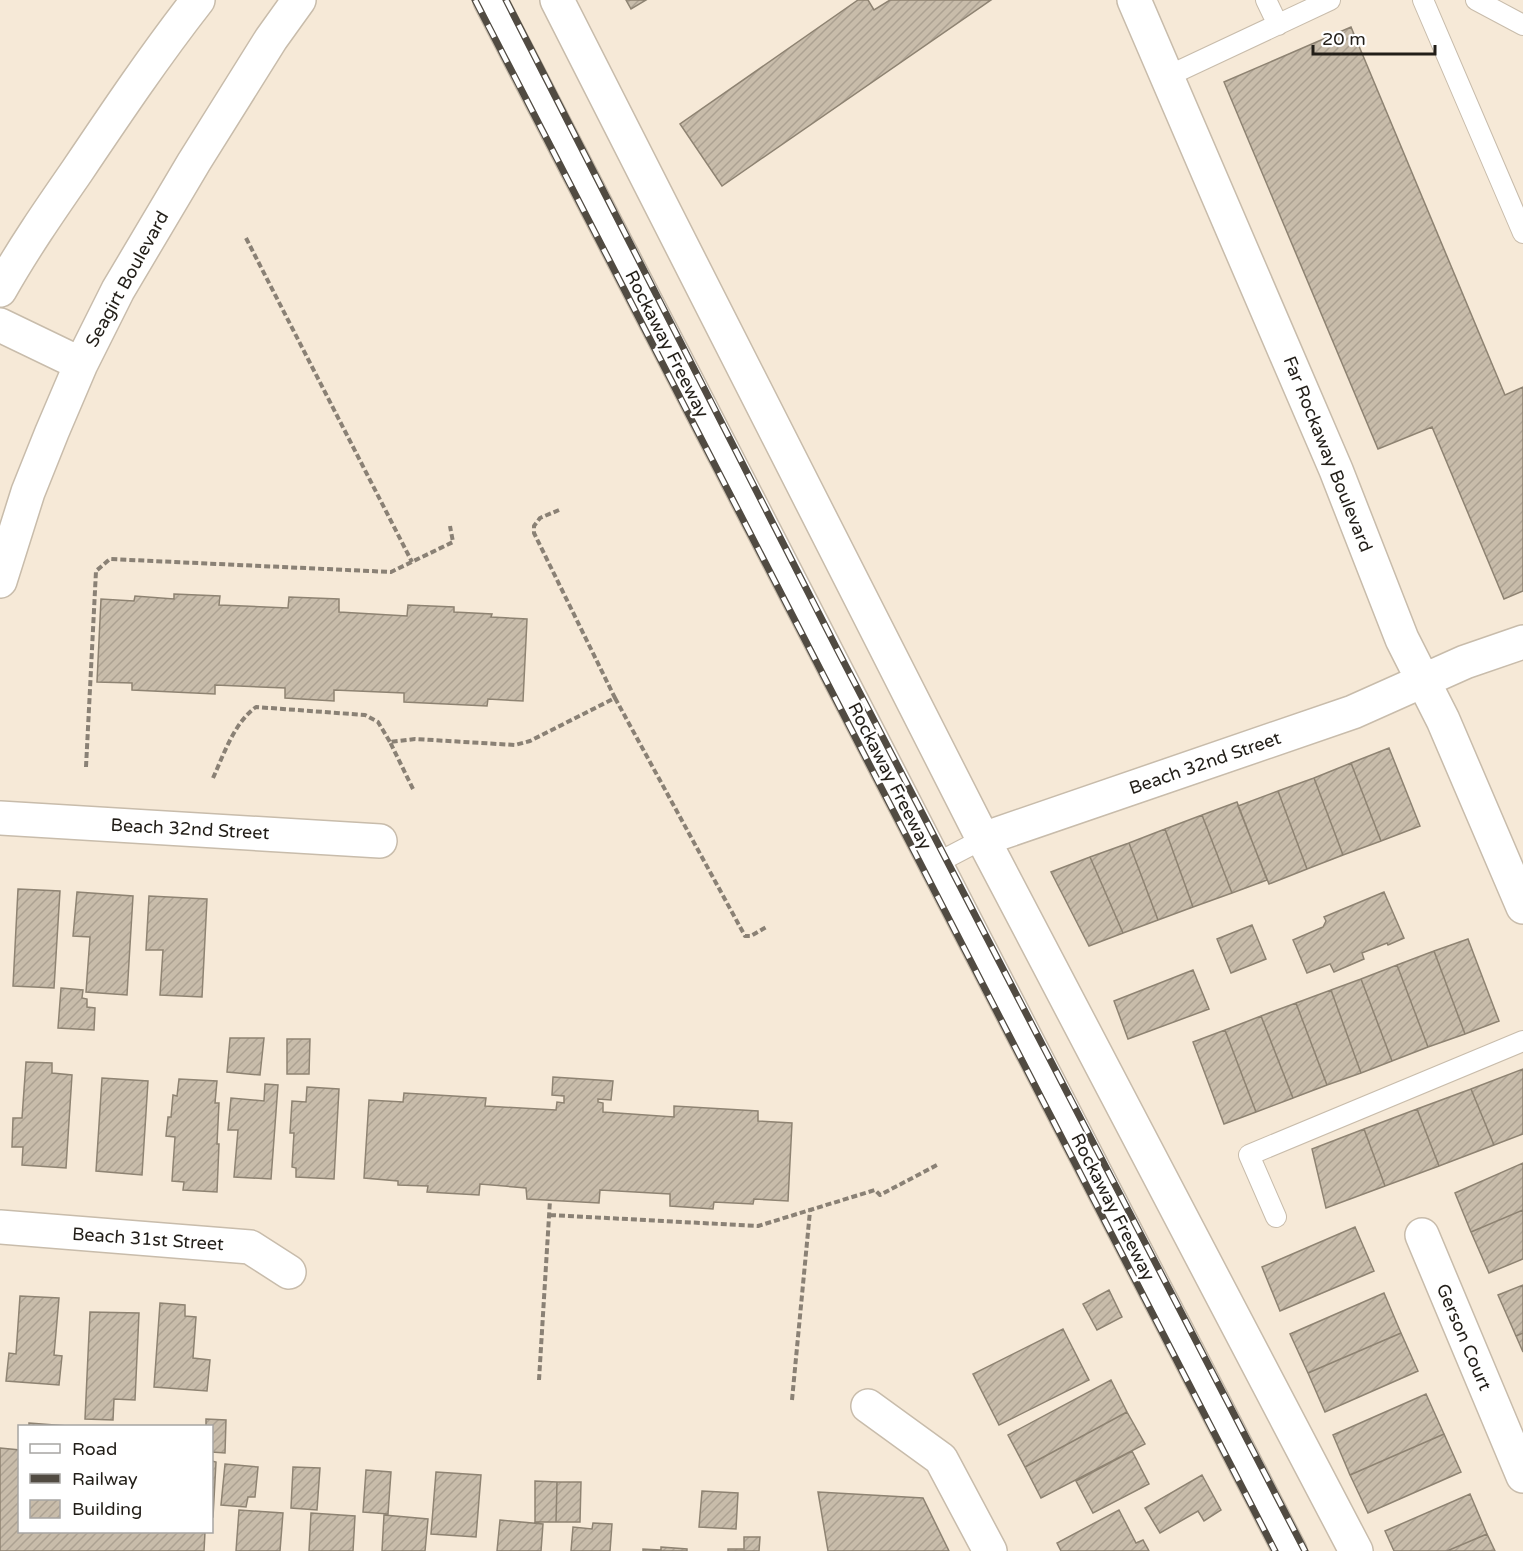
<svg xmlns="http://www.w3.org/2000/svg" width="1523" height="1551" viewBox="0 0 1523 1551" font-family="'Varela Round',sans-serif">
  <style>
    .building { fill: url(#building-hatch); stroke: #8e8372; stroke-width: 1.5 }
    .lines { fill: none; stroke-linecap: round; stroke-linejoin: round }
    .service-casing { stroke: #c8bcab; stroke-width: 22 }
    .minor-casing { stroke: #c8bcab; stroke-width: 36 }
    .tertiary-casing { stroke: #c8bcab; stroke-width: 36 }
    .primary-casing { stroke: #c8bcab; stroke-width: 36 }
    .path { stroke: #8a8175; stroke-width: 4; stroke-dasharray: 6 3; stroke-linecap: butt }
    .service { stroke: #fff; stroke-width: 20 }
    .minor { stroke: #fff; stroke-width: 33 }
    .tertiary { stroke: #fff; stroke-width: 33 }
    .primary { stroke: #fff; stroke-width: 33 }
    .rail-casing { stroke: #514b42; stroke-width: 7 }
    .rail { stroke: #fff; stroke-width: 4.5; stroke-dasharray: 14; stroke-linecap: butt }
    .labels { text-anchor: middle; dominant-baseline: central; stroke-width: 4.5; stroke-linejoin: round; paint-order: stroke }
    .street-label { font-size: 18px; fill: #221e18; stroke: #fff }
  </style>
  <defs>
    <pattern id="building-hatch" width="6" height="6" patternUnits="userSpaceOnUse" patternTransform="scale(1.5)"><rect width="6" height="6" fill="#c8bcaa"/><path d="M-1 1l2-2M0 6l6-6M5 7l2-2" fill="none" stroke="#aca192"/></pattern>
  </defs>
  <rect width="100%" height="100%" fill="#f6e9d7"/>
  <!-- building -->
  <path class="building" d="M626 0H646L631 9Z
    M858 0H868L874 10 890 0H991L722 186 680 124Z
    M1351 27 1505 395 1523 387V591L1504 599 1432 427 1378 449 1224 82Z
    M174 594 220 596 219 605 288 608 289 597 339 599V612L407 616 408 605 454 607V612L492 614 491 617 527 619 523 701 488 699 487 706 404 702V693L334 690V701L285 698V688L215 685V694L132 690V683L97 682 101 599 134 601 135 596 174 599Z
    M1389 748 1420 826 1381 841 1351 763Z
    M1351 763 1381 841 1343 855 1314 778Z
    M1314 778 1343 855 1307 869 1278 791Z
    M1278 791 1307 869 1269 884 1238 806Z
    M1237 802 1267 880 1232 893 1202 815Z
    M1202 815 1232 893 1193 907 1165 829Z
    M1165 829 1193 907 1158 920 1129 843Z
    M1129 843 1158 920 1123 933 1090 857Z
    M1090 857 1123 933 1089 946 1051 872Z
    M18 889 60 891 54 988 13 986Z
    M77 892 133 896 127 995 86 992 90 937 73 936Z
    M1384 892 1404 938 1388 945 1387 943 1362 953 1364 959 1334 972 1330 964 1307 973 1293 940 1323 927 1326 921 1324 917Z
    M149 896 207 899 202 997 160 995 163 950H146Z
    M1252 925 1266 959 1231 973 1217 939Z
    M1468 939 1499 1021 1465 1034 1434 951Z
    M1434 951 1465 1034 1428 1047 1397 965Z
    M1397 965 1428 1047 1392 1061 1361 979Z
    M1193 970 1209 1009 1128 1039 1114 1001Z
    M1361 979 1392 1061 1361 1073 1331 990Z
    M61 988 83 990 82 998 87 999V1007L95 1008 94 1030 58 1028Z
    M1331 990 1361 1073 1327 1085 1296 1003Z
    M1296 1003 1327 1085 1293 1098 1261 1016Z
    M1261 1016 1293 1098 1256 1112 1225 1030Z
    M1225 1030 1256 1112 1224 1124 1193 1042Z
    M230 1038H264L260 1075 227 1072Z
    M287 1039H310L309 1074H287Z
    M26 1062 52 1063V1073L72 1075 66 1168 22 1165 23 1147H12L13 1118H22Z
    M1523 1069V1134L1494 1145 1471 1089Z
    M553 1077 613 1081 611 1100 598 1099V1102L603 1103V1112L674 1117V1106L758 1111V1121L792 1123 788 1201 754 1199 753 1204 714 1202 713 1209 670 1206V1194L600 1190 599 1203 527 1199 526 1188 480 1184 479 1195 427 1192 428 1186 398 1185V1181L364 1178 369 1100 403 1102 404 1093 486 1098 485 1106 556 1110 557 1102 564 1103V1096L552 1095Z
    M102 1078 148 1081 142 1175 96 1171Z
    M179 1079 217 1081 215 1103H219L217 1144H219L217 1192 183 1190 184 1182 172 1181 175 1137 166 1136 168 1117H171L173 1095 177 1096Z
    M265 1084 278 1085 271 1179 234 1177 238 1130H228L231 1098 264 1101Z
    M307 1087 339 1089 334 1179 296 1177V1168L292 1167 294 1133H290L292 1101 306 1102Z
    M1471 1089 1494 1145 1439 1166 1417 1109Z
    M1417 1109 1439 1166 1385 1186 1364 1129Z
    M1364 1129 1385 1186 1326 1208 1312 1149Z
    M1523 1163V1210L1471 1232 1455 1193Z
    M1523 1210V1259L1489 1273 1471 1232Z
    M1355 1227 1374 1271 1280 1311 1262 1267Z
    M1523 1285V1333L1516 1336 1498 1295Z
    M1109 1290 1122 1317 1097 1330 1083 1304Z
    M1384 1293 1401 1333 1308 1373 1290 1334Z
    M20 1296 59 1298 54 1355 62 1356 59 1385 6 1381 9 1353 16 1354Z
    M160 1303 185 1305V1316L196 1317 193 1358 210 1360 207 1391 154 1387Z
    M90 1312 139 1313 135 1400 114 1399 113 1420 85 1419Z
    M1063 1329 1089 1380 999 1425 973 1374Z
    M1401 1333 1418 1371 1325 1412 1308 1373Z
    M1523 1333V1352L1516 1336Z
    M1111 1380 1127 1412 1025 1467 1008 1435Z
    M1426 1394 1444 1434 1350 1475 1333 1435Z
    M1127 1412 1145 1444 1041 1498 1025 1467Z
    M206 1419 226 1420 225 1453 212 1452V1426H206Z
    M29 1423 68 1426H29Z
    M1444 1434 1461 1472 1368 1513 1350 1475Z
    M0 1448 20 1450V1532H205L204 1551H0Z
    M1132 1451 1149 1484 1093 1513 1076 1481Z
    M212 1461 216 1462 213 1517H212Z
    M225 1464 258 1467 255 1497H248L246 1507 221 1505Z
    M293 1467 320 1468 317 1510 291 1508Z
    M366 1470 391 1472 388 1514 363 1512Z
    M436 1472 481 1475 476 1537 431 1534Z
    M1202 1475 1221 1510 1204 1521 1198 1511 1160 1533 1145 1508Z
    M535 1481 557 1482 556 1522H535Z
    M557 1482H581L580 1522H556Z
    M702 1491 738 1493 736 1529 699 1527Z
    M818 1492 923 1498 949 1551H828Z
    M1470 1494 1487 1534 1447 1551H1394L1385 1531Z
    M239 1510 283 1513 280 1551H236Z
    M1119 1510 1136 1543 1143 1540 1149 1551H1061L1057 1543Z
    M311 1513 355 1516 353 1551H309Z
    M384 1515 428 1519 425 1551H382Z
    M500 1520 543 1524 541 1551H497Z
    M593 1523 612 1524 610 1551H571L573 1527 592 1529Z
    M1487 1534 1495 1551H1447Z
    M744 1537H760L759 1551H728V1549H744Z
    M661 1547 687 1549V1551H643V1549L661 1550Z"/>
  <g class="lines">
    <!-- service casing -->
    <g class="service-casing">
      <path id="service" d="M1266 0 1278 25
        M1423 0 1523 233
        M1476 0 1523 25
        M1166 77 1330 0
        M935 864 983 839
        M1276 1217 1249 1155 1523 1041"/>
    </g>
    <!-- minor casing -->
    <g class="minor-casing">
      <path id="minor" d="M1134 0 1336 470 1402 639 1443 720 1523 907
        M0 818 380 841
        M983 839 1353 712 1465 662 1523 642
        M0 1227 250 1247 289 1272
        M1422 1235 1523 1476
        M868 1406 941 1459 990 1551"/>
    </g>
    <!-- tertiary casing -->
    <g class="tertiary-casing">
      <path id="tertiary" d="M490 0 1290 1551
        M557 0 983 839 1356 1551"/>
    </g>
    <!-- primary casing -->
    <g class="primary-casing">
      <path id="primary" d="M0 290C23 249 50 210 77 171 116 113 155 55 198 0
        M0 325 81 364
        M0 581 28 492 52 432 81 364 118 290 194 162 271 39 299 0"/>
    </g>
    <!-- path -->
    <path class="path" d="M246 238 412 562
      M615 698 745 936H751L768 926
      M86 767 96 571 110 559 391 572 453 542 450 526
      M213 778C224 754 234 723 256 707L365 715 378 722 390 742
      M413 789 390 742 415 739 515 745 530 741 615 698 534 533V526L540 518 559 510
      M550 1215 758 1226 875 1190 880 1195 937 1165
      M539 1380 550 1200
      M792 1400 810 1211"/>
    <!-- service -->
    <use href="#service" class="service"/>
    <!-- minor -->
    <use href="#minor" class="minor"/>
    <!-- tertiary -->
    <use href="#tertiary" class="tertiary"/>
    <!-- primary -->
    <use href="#primary" class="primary"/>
    <!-- rail casing -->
    <g class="rail-casing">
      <path id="rail" d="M475 0 1275 1551
        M506 0 837 649 1305 1551"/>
    </g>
    <!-- rail -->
    <use href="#rail" class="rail"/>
  </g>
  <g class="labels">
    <!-- street labels -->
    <g class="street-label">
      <text transform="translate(127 279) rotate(-61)">Seagirt Boulevard</text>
      <text transform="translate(667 344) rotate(63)">Rockaway Freeway</text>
      <text transform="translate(1328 454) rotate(68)">Far Rockaway Boulevard</text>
      <text transform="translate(1205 763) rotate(-19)">Beach 32nd Street</text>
      <text transform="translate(890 776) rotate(63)">Rockaway Freeway</text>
      <text transform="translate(190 829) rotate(3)">Beach 32nd Street</text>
      <text transform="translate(1113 1207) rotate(63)">Rockaway Freeway</text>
      <text transform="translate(148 1239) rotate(4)">Beach 31st Street</text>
      <text transform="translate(1464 1337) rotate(67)">Gerson Court</text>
    </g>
  </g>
  <!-- legend -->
  <rect x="18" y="1425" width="195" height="108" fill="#ffffff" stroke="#a7a5a3" stroke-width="1.5"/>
  <rect x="30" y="1444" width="30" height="9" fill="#ffffff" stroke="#a7a5a3" stroke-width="1.5"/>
  <text x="72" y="1455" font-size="18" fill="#221e18">Road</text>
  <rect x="30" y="1474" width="30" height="9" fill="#514b42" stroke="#a7a5a3" stroke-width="1.5"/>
  <text x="72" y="1485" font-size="18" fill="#221e18">Railway</text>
  <rect x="30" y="1500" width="30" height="18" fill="url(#building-hatch)" stroke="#a7a5a3" stroke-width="1.5"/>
  <text x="72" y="1515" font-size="18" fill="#221e18">Building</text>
  <!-- scale -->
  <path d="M1313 45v9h122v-9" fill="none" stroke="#221e18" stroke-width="3"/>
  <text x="1322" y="45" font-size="18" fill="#221e18" stroke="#ffffff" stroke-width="4.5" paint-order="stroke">20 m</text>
</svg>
